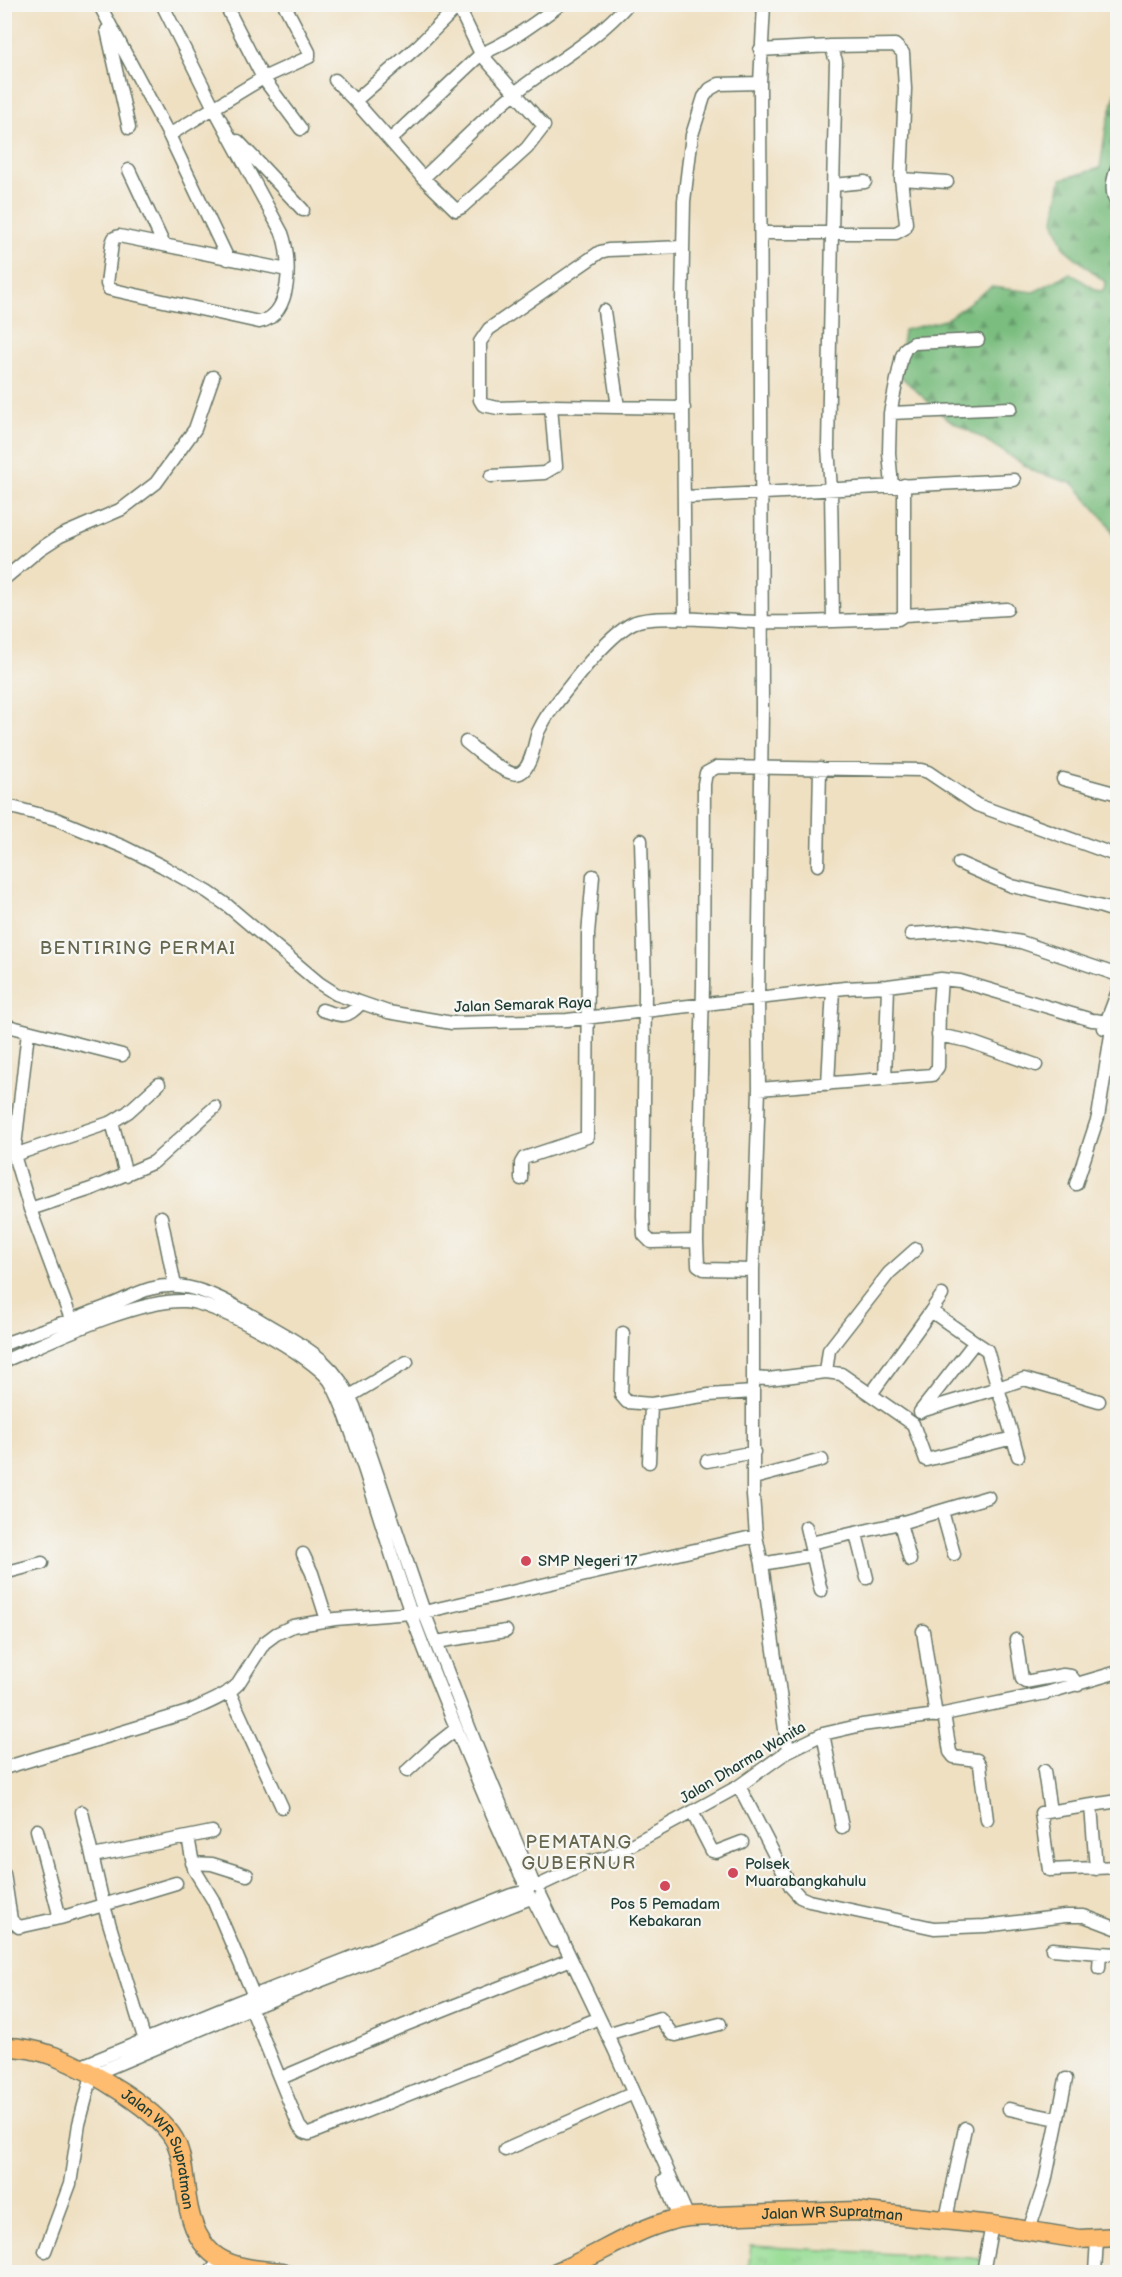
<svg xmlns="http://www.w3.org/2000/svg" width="1122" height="2277" viewBox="0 0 1122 2277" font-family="'Balsamiq Sans',sans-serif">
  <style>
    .forest { fill: url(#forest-firs); stroke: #4c7d5a; stroke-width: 1.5 }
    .park { fill: url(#park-tufts); stroke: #5c8e65; stroke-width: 1.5 }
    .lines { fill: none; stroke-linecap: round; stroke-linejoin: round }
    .minor-casing { stroke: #687666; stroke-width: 15 }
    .highway-casing { stroke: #687666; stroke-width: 21 }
    .minor { stroke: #fff; stroke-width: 12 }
    .highway { stroke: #fdbc6f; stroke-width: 18 }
    .poi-dot { fill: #d1495b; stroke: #f6f6f2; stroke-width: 2 }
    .labels { text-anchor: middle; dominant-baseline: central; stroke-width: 4.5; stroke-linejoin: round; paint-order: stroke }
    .street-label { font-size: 15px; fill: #1f3d34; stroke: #f6f6f2 }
    .poi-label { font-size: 15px; fill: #1f3d34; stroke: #f6f6f2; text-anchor: start }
    .quarter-label { font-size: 18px; letter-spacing: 1.5px; fill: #676750; stroke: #f6f6f2 }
  </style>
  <defs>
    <pattern id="forest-firs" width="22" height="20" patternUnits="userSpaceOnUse" patternTransform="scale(1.5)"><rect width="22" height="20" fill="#7abd7f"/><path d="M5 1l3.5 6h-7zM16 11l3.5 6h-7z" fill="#639b69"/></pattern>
    <pattern id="park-tufts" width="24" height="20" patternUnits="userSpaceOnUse" patternTransform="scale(1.5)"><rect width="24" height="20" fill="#99de96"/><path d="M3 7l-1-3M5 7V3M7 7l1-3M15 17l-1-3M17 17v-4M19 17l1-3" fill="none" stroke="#83bf82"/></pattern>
  </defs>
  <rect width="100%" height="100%" fill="#f6f6f2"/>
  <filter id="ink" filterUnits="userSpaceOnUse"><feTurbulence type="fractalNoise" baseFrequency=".0167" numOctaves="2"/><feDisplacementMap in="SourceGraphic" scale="12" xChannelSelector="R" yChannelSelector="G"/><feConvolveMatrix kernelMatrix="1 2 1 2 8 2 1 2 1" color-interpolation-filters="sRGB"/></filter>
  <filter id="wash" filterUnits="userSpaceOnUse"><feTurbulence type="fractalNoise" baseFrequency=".008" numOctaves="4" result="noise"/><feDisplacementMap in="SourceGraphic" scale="24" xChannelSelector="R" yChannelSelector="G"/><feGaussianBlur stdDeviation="1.35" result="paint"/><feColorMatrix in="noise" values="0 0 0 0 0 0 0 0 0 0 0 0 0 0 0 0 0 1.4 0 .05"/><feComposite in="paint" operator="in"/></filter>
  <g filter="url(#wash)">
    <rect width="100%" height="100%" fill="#efe0c2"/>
    <!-- forest -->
    <path class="forest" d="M1117 88 1118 339 1112 340V387L1118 395 1117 545 1109 525 1074 484 1035 472 984 439 947 419 898 374 904 330 945 320 991 287 1034 292 1070 273 1098 291 1104 290 1105 282 1065 249 1054 220 1061 179 1100 168 1106 128Z"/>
    <!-- park -->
    <path class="park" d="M751 2246 986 2259 983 2272H748Z"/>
  </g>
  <g filter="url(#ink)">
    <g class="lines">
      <!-- minor casing -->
      <g class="minor-casing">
        <path id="minor" d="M99 4 169 135 228 259
          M162 4 214 108 282 233C291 258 293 316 259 322L109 289 107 284 112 243 114 238 119 236 287 270
          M225 4 263 78 301 129
          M457 4 481 54 544 126 527 148 462 207 456 210 423 178 355 101 418 46 458 6
          M764 4 760 83 762 711 758 998 759 1089 753 1270V1495L756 1536 762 1564 788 1751
          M107 30 129 128
          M831 46 895 45 903 53 905 89 901 179 906 223 905 228 896 233H832L828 447 831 490 833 621 898 619 904 615 1007 609
          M760 50 831 46 836 61 832 233H761
          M335 80 355 101
          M169 135 263 78 309 57V52L284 4
          M390 140 481 54C510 42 535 23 561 4
          M238 141 303 210
          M1118 165C1113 179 1109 192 1118 205
          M129 170 164 245
          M423 178C454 150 483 118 515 93 555 61 592 44 628 4
          M901 179 947 182
          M833 185 865 182
          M683 247 608 250 600 252 489 329 480 342V400L483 405 498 408 551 406 684 408
          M604 311 618 407
          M890 413 1011 408
          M491 476 544 473 556 466 551 406
          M892 486 889 453 890 413 902 356 906 348 914 343 978 340
          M685 497 1014 480
          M4 579 40 549 60 536 122 509 156 483 195 429 213 377
          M904 615V485
          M685 619 682 302 684 201 692 135 704 97 710 89 719 84 760 83
          M466 742C476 750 509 779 520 773 532 767 534 743 538 732 542 724 546 716 552 709 570 685 607 636 633 623 654 613 732 622 760 622 784 623 809 622 833 621
          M1063 779 1118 794
          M4 805 56 819 124 847 162 866 208 892 228 906 319 983 336 994 388 1012 452 1023 567 1020 845 988 888 986 941 979 960 981 1092 1020C1102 1020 1109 1023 1117 1026H1118L1111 1035 1098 1117 1076 1184
          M641 840 645 988 643 1216 644 1235 651 1242 697 1241
          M959 863 1012 886 1102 907 1118 912
          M818 865 820 768
          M911 934 958 931 1021 942 1118 975
          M322 1010C341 1016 346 1020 361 1003
          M4 1025 122 1055
          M1104 1028 1118 991
          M28 1032 14 1155 30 1209 71 1319
          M938 1035 968 1041 1036 1065
          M885 1079 888 986
          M828 1084 833 989
          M759 1089 932 1075 938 1067 939 1006 941 979
          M112 1122 126 1175
          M14 1155 112 1122 128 1112 159 1084
          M521 1179V1163L524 1158 587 1137 588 934 593 876
          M30 1209 91 1189 154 1162 215 1107
          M161 1217 175 1286
          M753 1270 704 1269 698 1265 697 1241 703 986 704 784 706 773 717 767 921 770 928 772 977 805 1118 856
          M931 1311 942 1295
          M623 1333 621 1395 627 1402 651 1404 709 1395 753 1392
          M975 1342 987 1350 998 1388 1024 1379 1099 1401
          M4 1344C39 1331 74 1319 108 1306 133 1297 148 1284 178 1286 213 1289 248 1314 278 1331 313 1351 338 1367 354 1406L424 1612 478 1750 534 1885
          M4 1361C51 1341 136 1299 185 1301 215 1302 313 1356 330 1381 343 1403 350 1429 359 1453 377 1506 392 1560 411 1613 426 1656 444 1698 461 1740 482 1790 502 1840 528 1889
          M826 1372 829 1350 889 1273 916 1249
          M753 1378 768 1379 826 1372 841 1374 913 1424 926 1460 1013 1438 998 1388 921 1411
          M871 1394 931 1311 975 1342 920 1412
          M350 1396 407 1362
          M1013 1438 1018 1456
          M707 1461 754 1452
          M649 1462 651 1404
          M754 1478 822 1460
          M942 1511 954 1554
          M900 1523 910 1560
          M806 1527 821 1591
          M856 1534 867 1578
          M810 1543 900 1523 988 1497
          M303 1554 312 1573 327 1620
          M762 1564 813 1555
          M4 1573 42 1563
          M923 1631 936 1716
          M1016 1640 1022 1679 1025 1682 1063 1675 1071 1676 1078 1685
          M436 1642 506 1631
          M229 1691 282 1807
          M944 1714 950 1752 954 1757 977 1760 980 1765 987 1820
          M823 1734 842 1827
          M4 1768 188 1712C205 1704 225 1697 238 1684L264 1643 276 1634 293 1626 335 1619 424 1612 756 1536
          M407 1771 433 1747 456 1729
          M1044 1771 1050 1811
          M739 1786 791 1887 800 1897 809 1901 934 1928 985 1926 1065 1916H1084L1118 1929
          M1118 1801 1041 1813 1049 1870 1118 1867
          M1091 1806 1096 1869
          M82 1812 103 1903 145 2041
          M692 1812 712 1851 716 1852 742 1842
          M37 1830 60 1918
          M188 1837 194 1869 213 1900 256 2001
          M93 1856 212 1832
          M192 1863 212 1864 247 1875
          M4 1874 11 1920 19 1927 60 1918 176 1883
          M538 1886 589 1862 607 1858 692 1812 739 1786 788 1751 823 1734 862 1725 944 1714 1046 1693 1118 1672
          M541 1896 615 2051 688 2217
          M533 1899 554 1941
          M1052 1949 1100 1953
          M1099 1968 1100 1953 1118 1954
          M251 2008 299 2126 304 2132 309 2134 592 2021
          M607 2034 660 2018 672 2034 676 2035 720 2024
          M79 2067 235 2003 511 1895 528 1891
          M281 2078 405 2025 564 1962
          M1009 2109 1057 2119
          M505 2150 627 2096
          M664 2180 679 2218
          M946 2219 965 2128
          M1029 2230 1045 2182 1066 2079
          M45 2251 70 2184 79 2124 92 2075 246 2010 531 1898
          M210 2272 221 2260
          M983 2272 992 2225
          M1095 2272 1097 2239"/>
      </g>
      <!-- highway casing -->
      <g class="highway-casing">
        <g id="highway">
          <path id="s1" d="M4 2047C21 2047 38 2050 54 2056 88 2069 163 2111 177 2145 184 2162 184 2181 187 2199 196 2260 228 2269 283 2272"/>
          <path id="s2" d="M556 2272C600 2256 641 2223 688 2217L856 2211 992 2225 1080 2239 1118 2237"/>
        </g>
      </g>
      <!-- minor -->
      <use href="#minor" class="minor"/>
      <!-- highway -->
      <use href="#highway" class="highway"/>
    </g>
  </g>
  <!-- markers -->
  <g class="poi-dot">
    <circle cx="526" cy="1561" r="6"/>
    <circle cx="733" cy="1873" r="6"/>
    <circle cx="665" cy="1886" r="6"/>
  </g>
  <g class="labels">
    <!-- street labels -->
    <g class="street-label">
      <text transform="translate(523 1005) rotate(-2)">Jalan Semarak Raya</text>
      <text transform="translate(743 1763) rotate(-31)">Jalan Dharma Wanita</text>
      <text stroke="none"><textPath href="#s1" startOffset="200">Jalan WR Supratman</textPath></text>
      <text stroke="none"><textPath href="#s2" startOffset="288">Jalan WR Supratman</textPath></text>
    </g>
    <!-- poi labels -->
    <g class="poi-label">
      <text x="538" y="1561">SMP Negeri 17</text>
      <text x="745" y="1864">Polsek<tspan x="745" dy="17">Muarabangkahulu</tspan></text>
      <text x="665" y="1904" text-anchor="middle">Pos 5 Pemadam<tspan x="665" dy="17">Kebakaran</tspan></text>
    </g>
    <!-- quarter labels -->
    <g class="quarter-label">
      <text x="138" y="948">BENTIRING PERMAI</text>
      <text x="579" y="1842">PEMATANG<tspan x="579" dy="21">GUBERNUR</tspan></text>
    </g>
  </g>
  <!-- margin -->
  <rect width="1122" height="2277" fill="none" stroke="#f6f6f2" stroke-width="24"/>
</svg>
